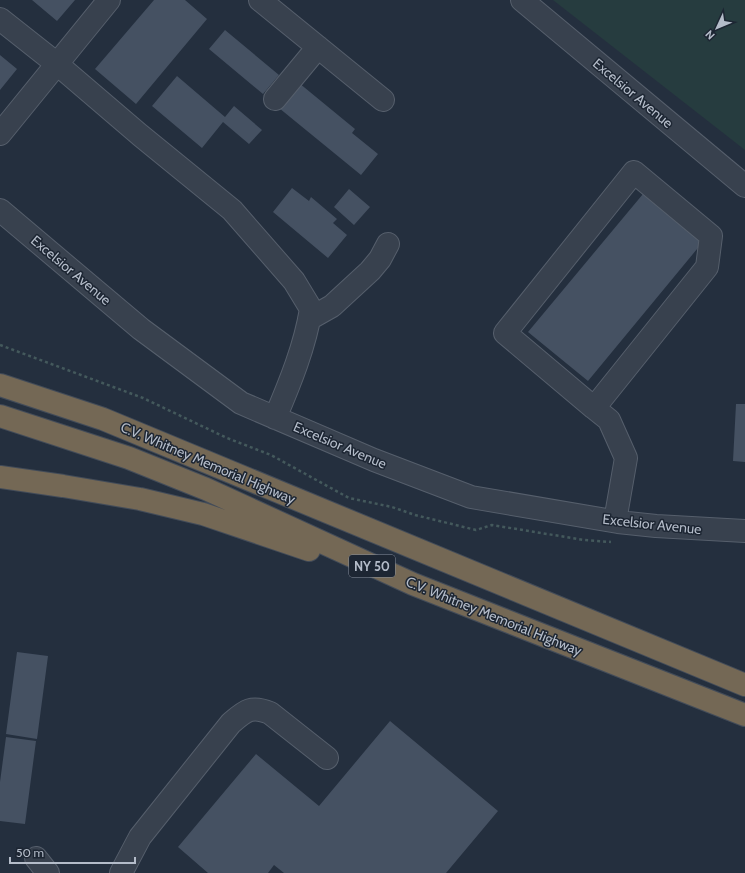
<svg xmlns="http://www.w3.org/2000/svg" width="745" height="873" viewBox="0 0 745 873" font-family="Cabin,sans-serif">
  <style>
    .green { fill: #263c3f }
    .building { fill: #455162 }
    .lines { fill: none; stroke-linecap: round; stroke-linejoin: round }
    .minor-casing { stroke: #565f6c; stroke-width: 24 }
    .highway-casing { stroke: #434c59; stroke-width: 24 }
    .path { stroke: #44595c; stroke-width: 2.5; stroke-dasharray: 3 3; stroke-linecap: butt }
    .minor { stroke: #38414e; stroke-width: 22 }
    .highway { stroke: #746855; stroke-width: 22 }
    .labels { text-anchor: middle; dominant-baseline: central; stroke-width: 3; stroke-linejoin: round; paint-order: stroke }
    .shield { fill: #1d2633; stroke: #878f9c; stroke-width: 1 }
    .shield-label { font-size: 13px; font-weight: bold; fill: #b4bcc9 }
    .street-label { font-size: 14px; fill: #b4bcc9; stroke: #1d2633 }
  </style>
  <rect width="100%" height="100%" fill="#242f3e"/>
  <!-- green -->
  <path class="green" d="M553 0H745V150Z"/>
  <!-- building -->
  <path class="building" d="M32 0H75L57 21Z
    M154 0H185L207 19 136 104 95 69Z
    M225 30 279 75 263 94 209 49Z
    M0 55 17 69 0 90Z
    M177 76 225 117 234 106 262 130 249 144 223 122 202 148 152 106Z
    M299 83 355 129 352 133 378 154 361 175 279 108Z
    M292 188 309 201 311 197 337 219 333 223 347 235 328 258 273 212Z
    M349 189 370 207 354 225 334 207Z
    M643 194 702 243 588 381 528 332Z
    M736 404H745V462L733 461Z
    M17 652 48 656 37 739 6 734Z
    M390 721 498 811 446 873H284L274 865 268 873H208L178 847 256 754 319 806Z
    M6 737 36 741 25 824 0 821V782Z"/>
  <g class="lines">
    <!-- minor casing -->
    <g class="minor-casing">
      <path id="minor" d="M260 0 383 100
        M522 0 745 186
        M0 19 57 64 140 135 232 210 294 281 311 309C305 346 290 383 275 418
        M275 99 318 47
        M0 134 109 0
        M0 210 141 329 241 403 374 460 471 497 618 522 656 526 745 531
        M309 319 332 306 370 271 380 259 388 244
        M594 408 707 267 711 236 634 172 505 333 594 408 609 420 626 458 615 521
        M36 858 48 873
        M121 873 140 837 231 723C245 711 251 705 270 713L327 758"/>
    </g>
    <!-- highway casing -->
    <g class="highway-casing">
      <path id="highway" d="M0 385 103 419 745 685
        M0 416 129 458 206 489 413 584 745 715
        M0 477 63 486 140 499 203 514 309 550"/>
    </g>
    <!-- path -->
    <path class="path" d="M0 345 143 398 227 438 271 455 349 498 392 507 415 515 476 530 492 525 584 540 611 542"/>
    <!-- minor -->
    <use href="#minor" class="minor"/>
    <!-- highway -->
    <use href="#highway" class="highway"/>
  </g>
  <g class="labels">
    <!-- shield labels -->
    <rect class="shield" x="349" y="555" width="46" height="22" rx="3"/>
    <g class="shield-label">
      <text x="372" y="566">NY 50</text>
    </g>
    <!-- street labels -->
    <g class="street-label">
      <text transform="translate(633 93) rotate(40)">Excelsior Avenue</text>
      <text transform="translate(71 270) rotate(40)">Excelsior Avenue</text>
      <text transform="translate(340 445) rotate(23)">Excelsior Avenue</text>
      <text transform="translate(208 463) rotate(23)">C.V. Whitney Memorial Highway</text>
      <text transform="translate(652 524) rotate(6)">Excelsior Avenue</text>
      <text transform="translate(494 616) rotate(22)">C.V. Whitney Memorial Highway</text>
    </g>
  </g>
  <!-- north arrow -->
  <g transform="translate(717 28) rotate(226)" stroke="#1d2633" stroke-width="3" paint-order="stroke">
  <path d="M0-3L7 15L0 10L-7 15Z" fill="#b4bcc9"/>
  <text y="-6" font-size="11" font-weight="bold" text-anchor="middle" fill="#b4bcc9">N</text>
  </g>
  <!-- scale -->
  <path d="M10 857v6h125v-6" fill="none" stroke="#b4bcc9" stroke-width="2"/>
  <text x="16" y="857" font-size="12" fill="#b4bcc9" stroke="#1d2633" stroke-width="3" paint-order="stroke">50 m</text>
</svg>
